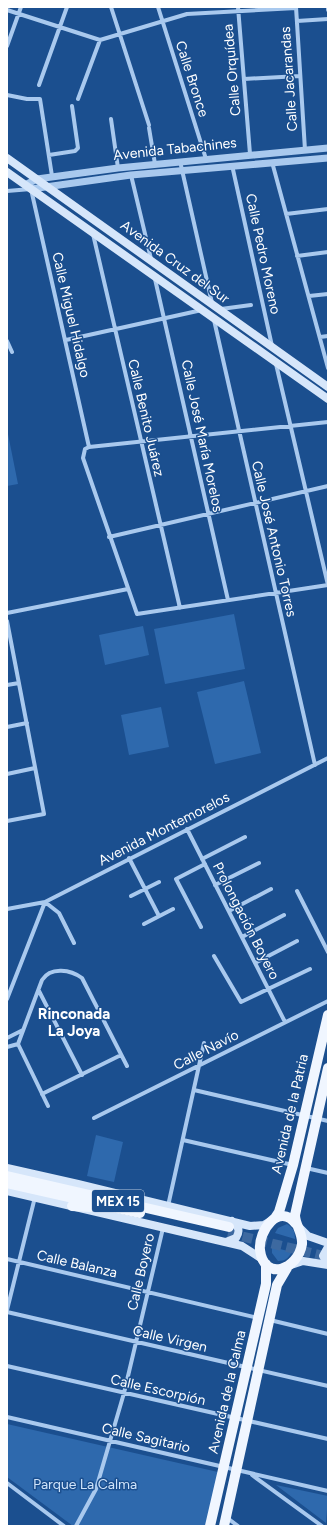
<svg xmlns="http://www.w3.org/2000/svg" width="335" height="1533" viewBox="0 0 335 1533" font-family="Figtree,sans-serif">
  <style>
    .green { fill: #2e69ad }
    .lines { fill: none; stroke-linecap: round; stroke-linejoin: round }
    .primary-tunnel { stroke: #3d69a0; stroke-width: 10; stroke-dasharray: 10 5; stroke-linecap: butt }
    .minor { stroke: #a9c9ee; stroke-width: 4 }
    .tertiary { stroke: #a9c9ee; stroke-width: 7 }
    .secondary { stroke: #d6e6fa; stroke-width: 8 }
    .primary { stroke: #f0f6ff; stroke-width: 10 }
    .labels { text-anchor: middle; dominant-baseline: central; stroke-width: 3; stroke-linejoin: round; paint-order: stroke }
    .shield { fill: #1b4f8f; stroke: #bbcadd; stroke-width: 1 }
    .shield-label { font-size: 13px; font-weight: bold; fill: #fff }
    .street-label { font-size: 14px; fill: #fff; stroke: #1b4f8f }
    .park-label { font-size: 14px; fill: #cfe3fa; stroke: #1b4f8f }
    .neighbourhood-label { font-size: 15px; font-weight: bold; fill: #fff; stroke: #1b4f8f }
  </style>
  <rect width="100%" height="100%" fill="#1b4f8f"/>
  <!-- green -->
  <path class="green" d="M7 429 18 484 7 486Z
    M234 614 245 669 165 684 154 629Z
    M143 626 149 655 105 665 99 635Z
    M244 681 261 753 215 764 197 692Z
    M161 707 169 747 129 755 121 715Z
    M96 1135 123 1142 114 1182 87 1176Z
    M287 1224C293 1228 295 1231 295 1239L275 1233 278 1228Z
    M272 1247 292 1252C288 1258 286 1261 278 1261L272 1253Z
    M7 1424 218 1472 206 1526H73L7 1477Z
    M276 1485 328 1496 326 1523Z"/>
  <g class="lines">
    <!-- primary-tunnel -->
    <path class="primary-tunnel" d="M228 1233 328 1257"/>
    <!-- minor -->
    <path class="minor" d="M111 7 149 125
      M158 7 206 159
      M238 7 250 154
      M296 7 305 150
      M328 7V10
      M7 10 100 40 187 14 296 8
      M297 21 328 19
      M7 46 21 7
      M244 79 300 76
      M39 85 67 7
      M7 95 27 99H40L52 176
      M78 99 100 40
      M111 119 118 168
      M149 128 155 164
      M49 155 75 151 78 148 72 106
      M180 161 212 303
      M272 162 328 368
      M232 165 272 346
      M131 175 151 259
      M7 191 31 189 89 447
      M286 214 328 209
      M93 234 180 608
      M297 256 328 252
      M155 279 228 600
      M309 296 328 294
      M221 309 251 305
      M214 320 315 765
      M320 337 328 336
      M66 340 202 310
      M7 341 12 352
      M276 364C293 438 311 511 328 585L137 614 83 458 85 449 89 447 328 422
      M109 537 328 486
      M7 613 128 589
      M7 621 44 814 7 821
      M7 685 19 683
      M7 727 27 723
      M7 774 35 768
      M187 829 285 1022
      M129 858 159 916
      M202 859 245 837
      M215 885 259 863
      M297 891 328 952
      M131 896 159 882
      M7 909 45 902 328 758
      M229 911 271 889
      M144 924 173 909
      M201 927 176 879 205 864
      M242 937 284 915
      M214 956 241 1002 310 969
      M255 963 297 941
      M39 991 82 1075
      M7 999 45 902 59 913 74 943
      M7 1038 23 1030
      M7 1047 18 1044
      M194 1090 328 1121
      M42 1094 121 1055
      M48 1106 18 1044 42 980C51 966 71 970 82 978L127 1066
      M94 1118 328 1001
      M183 1140 293 1165
      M306 1168 328 1173
      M168 1206 204 1043
      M7 1259 258 1318
      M7 1310 35 1197
      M7 1312 328 1386
      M270 1320 328 1334
      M7 1366 328 1439
      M7 1417 328 1491
      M252 1475 322 1526
      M7 1483 64 1526
      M226 1517 238 1526
      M76 1526 96 1489 124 1393 163 1228"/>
    <!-- tertiary -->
    <path class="tertiary" d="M25 185 37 179 118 168 328 148
      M31 189 131 175 328 158"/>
    <!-- secondary -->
    <path class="secondary" d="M7 158 328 387
      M7 172 328 399
      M7 1168 78 1184 250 1226 264 1225 269 1222
      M7 1191 242 1246 262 1259
      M298 1226 308 1236 328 1243
      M226 1242 236 1238C241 1230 238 1227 232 1221
      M328 1247 323 1256 328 1264
      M291 1265 303 1261 328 1265"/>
    <!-- primary -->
    <path class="primary" d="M7 1176 229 1227
      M7 1183 140 1213
      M72 1206 90 1207
      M275 1218 279 1212 293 1165 328 1015
      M296 1224C279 1202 258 1231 260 1250 264 1282 298 1270 302 1244 303 1233 295 1225 295 1215L328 1068
      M210 1526 266 1284V1264
      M224 1526 277 1285 287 1268"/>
  </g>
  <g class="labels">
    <!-- shield labels -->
    <rect class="shield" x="92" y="1190" width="52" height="22" rx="3"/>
    <g class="shield-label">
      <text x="118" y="1201">MEX 15</text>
    </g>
    <!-- street labels -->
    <g class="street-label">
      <text transform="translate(232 70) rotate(-95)">Calle Orquídea</text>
      <text transform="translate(192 79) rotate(72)">Calle Bronce</text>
      <text transform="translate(289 79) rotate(-94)">Calle Jacarandas</text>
      <text transform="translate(175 149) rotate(-6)">Avenida Tabachines</text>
      <text transform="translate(263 254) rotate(78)">Calle Pedro Moreno</text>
      <text transform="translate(175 262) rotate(36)">Avenida Cruz del Sur</text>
      <text transform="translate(71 315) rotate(77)">Calle Miguel Hidalgo</text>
      <text transform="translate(146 418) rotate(77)">Calle Benito Juárez</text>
      <text transform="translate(202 436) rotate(78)">Calle José María Morelos</text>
      <text transform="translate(274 539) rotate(77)">Calle José Antonio Torres</text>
      <text transform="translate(164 829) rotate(-27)">Avenida Montemorelos</text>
      <text transform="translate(246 921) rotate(63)">Prolongación Boyero</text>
      <text transform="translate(206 1050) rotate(-27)">Calle Navío</text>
      <text transform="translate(290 1114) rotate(-77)">Avenida de la Patria</text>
      <text transform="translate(77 1264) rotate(13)">Calle Balanza</text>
      <text transform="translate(141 1272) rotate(-77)">Calle Boyero</text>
      <text transform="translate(170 1339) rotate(13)">Calle Virgen</text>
      <text transform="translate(158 1390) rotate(13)">Calle Escorpión</text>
      <text transform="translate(227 1392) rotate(-77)">Avenida de la Calma</text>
      <text transform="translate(146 1438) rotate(13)">Calle Sagitario</text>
    </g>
    <!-- park labels -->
    <g class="park-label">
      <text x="85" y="1484">Parque La Calma</text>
    </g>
    <!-- neighbourhood labels -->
    <g class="neighbourhood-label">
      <text x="74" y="1014">Rinconada<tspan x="74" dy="17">La Joya</tspan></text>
    </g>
  </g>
  <!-- border -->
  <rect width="335" height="1533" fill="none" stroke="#ffffff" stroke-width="16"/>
</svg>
